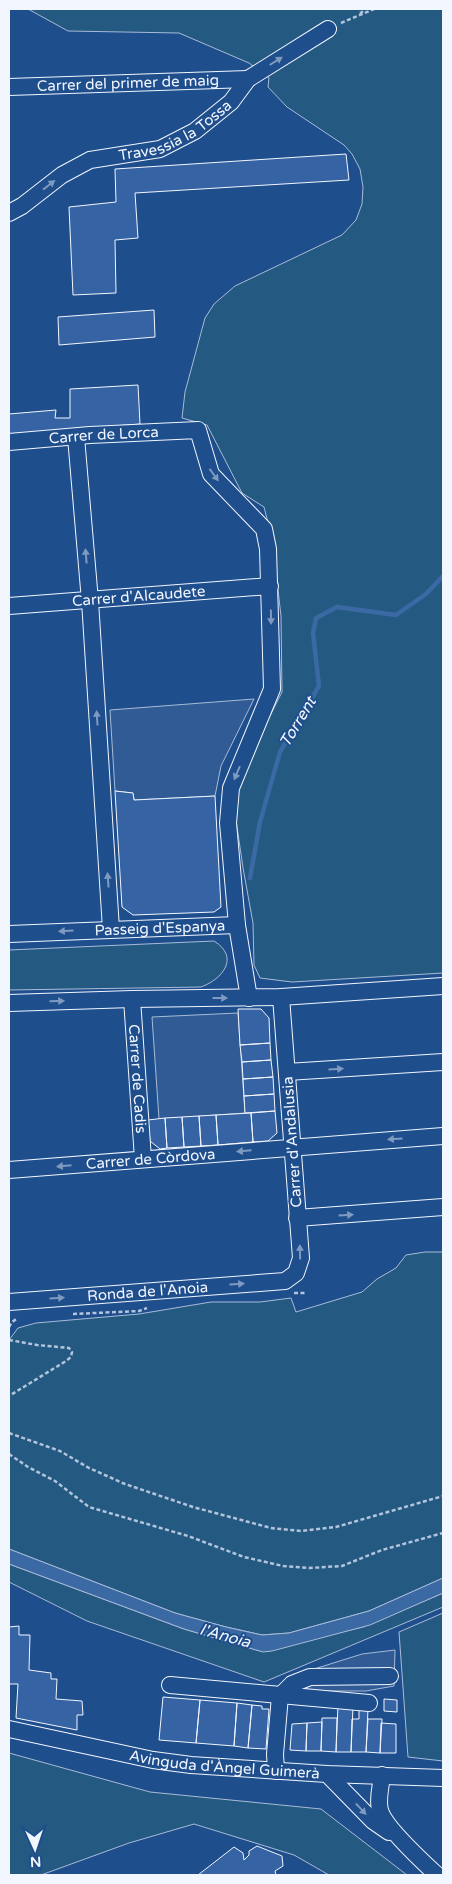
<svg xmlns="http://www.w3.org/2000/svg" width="452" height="1884" viewBox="0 0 452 1884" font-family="'Varela Round',sans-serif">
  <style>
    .green { fill: #245a82; stroke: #a8bbd7 }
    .parking { fill: #305b95; stroke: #a8bbd7 }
    .water { fill: #3b69a3; stroke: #a8bbd7 }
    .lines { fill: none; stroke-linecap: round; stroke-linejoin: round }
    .stream { stroke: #3b69a3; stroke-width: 4.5 }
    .building { fill: #3563a3; stroke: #f2f6ff }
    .minor-casing { stroke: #f2f6ff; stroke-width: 18 }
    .path { stroke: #b3c4dc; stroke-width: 2.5; stroke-dasharray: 4 2.5; stroke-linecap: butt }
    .minor { stroke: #1f4e8c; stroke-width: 16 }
    .oneway { fill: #7e9ac0 }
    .labels { text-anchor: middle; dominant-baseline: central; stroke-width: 4; stroke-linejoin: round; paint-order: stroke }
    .street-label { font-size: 15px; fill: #f2f6ff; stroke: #1f4e8c }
    .water-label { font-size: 16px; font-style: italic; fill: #f2f6ff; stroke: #1f4e8c }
  </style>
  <rect width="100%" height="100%" fill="#1f4e8c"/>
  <!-- green -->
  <path class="green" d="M28 9H443V973L292 982 260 978 254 965 253 923 243 868 234 806 239 777 282 692 281 616 272 538 264 507 242 493 207 425 182 418 185 392 205 318 214 304 235 286 342 235 356 220 362 204 363 187 360 169 352 154 344 145 287 107 268 87 269 78 249 63 179 33 68 31Z
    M214 941C240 957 223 979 201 987L9 990V950Z
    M425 1252H443V1578L369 1611 289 1633 262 1635 226 1627 175 1613 9 1549V1340L18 1328 36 1323 139 1314 211 1302H260L291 1298 296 1312 362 1292 377 1279 396 1268 406 1255Z
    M9 1564 184 1629 260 1651 363 1627 443 1593V1607L264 1682 87 1621 9 1582Z
    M443 1613V1761L408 1757 399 1632Z
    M9 1753 150 1792 321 1809 407 1875H329L294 1855 194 1824 129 1843 41 1875H9Z"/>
  <!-- parking -->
  <path class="parking" d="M254 699 221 766 215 796 134 800 133 793 115 791 110 710Z
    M238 1013 245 1113 159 1119 152 1017Z
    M395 1650 394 1686 366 1691H310L296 1678 311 1670 362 1654Z"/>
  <!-- water -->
  <path class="water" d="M9 1549 175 1613 226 1627 262 1635 289 1633 369 1611 443 1578V1593L370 1625 272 1651 263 1652 184 1629 9 1564Z"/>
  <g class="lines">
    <!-- stream -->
    <path class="stream" d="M250 878 260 822 280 752 319 686 313 633 316 618 337 607 396 615 426 594 443 576"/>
  </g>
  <!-- building -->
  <path class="building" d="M346 154 349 180 135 193 138 238 115 240 116 293 73 295 69 207 116 202 115 169Z
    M154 310 155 337 59 345 58 317Z
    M138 385 140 424 9 434V414L56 410 55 418H70V389Z
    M115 791 133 793 134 800 215 796 221 907 214 912 133 915 122 907Z
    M238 1009H261L269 1018 270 1043 240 1045Z
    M270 1043 271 1060 242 1062 240 1045Z
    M271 1060 273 1077 243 1079 242 1062Z
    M273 1077 274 1094 244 1096 243 1079Z
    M274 1094 275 1111 245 1113 244 1096Z
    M275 1111 277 1133 268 1141 253 1142 251 1113Z
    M251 1113 253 1142 218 1145 216 1115Z
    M216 1115 218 1145 201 1146 199 1116Z
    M199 1116 201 1146 184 1147 182 1117Z
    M182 1117 184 1147 167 1148 165 1118Z
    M165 1118 167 1148 160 1149 150 1141 148 1120Z
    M19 1626V1635H30L29 1670 51 1673V1679H57L56 1699 82 1701 83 1715H77V1730L16 1718 18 1684H9V1627Z
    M163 1697 200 1700 196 1743 159 1740Z
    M384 1699 397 1700V1712L384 1711Z
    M200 1700 237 1703 234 1746 196 1743Z
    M237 1703 252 1705 248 1748 234 1746Z
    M252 1705 262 1706V1709H269L266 1749 248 1748Z
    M338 1705 353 1707 351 1752H336Z
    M359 1708 368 1709 366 1752H351L352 1719H359Z
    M322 1718H337L336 1752 321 1751Z
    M368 1719H382L380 1753 366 1752Z
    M322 1722 321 1751H306L307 1723Z
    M307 1723 306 1751 290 1750 292 1724Z
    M381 1723 396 1724V1753H380Z
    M257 1846 282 1856 283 1866 275 1871 276 1875H198L234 1847 243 1853 244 1860 249 1855V1851Z"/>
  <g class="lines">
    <!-- minor casing -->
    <g class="minor-casing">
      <g id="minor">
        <path id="s1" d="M9 87 248 79"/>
        <path id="s2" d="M9 213 22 206 62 175 90 160 160 149 195 131 231 102 248 79 328 29"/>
        <path d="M76 437 90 601 111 929"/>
        <path id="s3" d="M9 442 90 435 198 430 211 474 264 529 268 549 272 689 231 788 228 823 237 925 249 998"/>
        <path id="s4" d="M9 606 270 586"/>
        <path id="s5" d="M9 934 237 925"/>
        <path id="s6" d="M132 999 143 1159"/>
        <path d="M9 1003 132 999 281 997 443 986"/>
        <path d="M287 1072 443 1062"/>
        <path id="s7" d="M9 1170 443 1136"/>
        <path d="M297 1218 443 1207"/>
        <path id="s8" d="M9 1302 285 1281 296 1273 301 1258 281 997"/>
        <path d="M170 1685 369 1703"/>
        <path id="s9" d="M9 1729 153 1760 191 1765 327 1774 443 1778"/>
        <path d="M276 1771 275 1754 280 1696 292 1684 310 1677 390 1676"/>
        <path d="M327 1774 373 1821 389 1832"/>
        <path d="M382 1775C381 1787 377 1799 380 1810 384 1826 424 1863 437 1875"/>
      </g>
    </g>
    <!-- path -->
    <path class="path" d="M360 14 365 9
      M341 23 374 9
      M294 1293H305
      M73 1314 139 1311 147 1308
      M9 1327 12 1322 18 1318
      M9 1340 37 1345 69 1348 72 1352 71 1357 66 1361 9 1396
      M9 1433 60 1451 89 1468 125 1484 193 1507 271 1528 301 1531 336 1527 443 1496
      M9 1454 28 1467 55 1481 89 1507 188 1536 244 1557 283 1566 309 1568 342 1566 382 1550 443 1533"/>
    <!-- minor -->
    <use href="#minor" class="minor"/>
  </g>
  <!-- one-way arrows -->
  <defs><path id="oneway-solid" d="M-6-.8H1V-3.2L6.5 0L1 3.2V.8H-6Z" transform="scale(1.25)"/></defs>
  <g class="oneway">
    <use href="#oneway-solid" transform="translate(276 61) rotate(-32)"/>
    <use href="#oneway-solid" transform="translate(49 185) rotate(-38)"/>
    <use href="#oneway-solid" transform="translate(214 475) rotate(54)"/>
    <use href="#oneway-solid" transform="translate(86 556) rotate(-95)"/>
    <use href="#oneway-solid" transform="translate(271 617) rotate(89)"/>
    <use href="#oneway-solid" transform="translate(97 718) rotate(-94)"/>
    <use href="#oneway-solid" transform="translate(237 773) rotate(113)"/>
    <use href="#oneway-solid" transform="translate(108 880) rotate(-94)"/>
    <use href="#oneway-solid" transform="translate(66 931) rotate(177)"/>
    <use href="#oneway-solid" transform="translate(220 998)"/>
    <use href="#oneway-solid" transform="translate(57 1001) rotate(-2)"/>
    <use href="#oneway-solid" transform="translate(336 1069) rotate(-4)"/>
    <use href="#oneway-solid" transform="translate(395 1139) rotate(176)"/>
    <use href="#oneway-solid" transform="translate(244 1151) rotate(175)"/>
    <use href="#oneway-solid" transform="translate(64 1166) rotate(175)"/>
    <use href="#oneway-solid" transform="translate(346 1215) rotate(-4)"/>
    <use href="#oneway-solid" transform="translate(300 1252) rotate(-91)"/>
    <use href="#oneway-solid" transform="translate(237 1284) rotate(-4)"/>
    <use href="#oneway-solid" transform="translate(57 1298) rotate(-4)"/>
    <use href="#oneway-solid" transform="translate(361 1809) rotate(47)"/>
  </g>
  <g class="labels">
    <!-- street labels -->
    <g class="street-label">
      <text stroke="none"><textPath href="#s1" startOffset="119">Carrer del primer de maig</textPath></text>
      <text stroke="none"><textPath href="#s2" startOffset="189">Travessia la Tossa</textPath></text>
      <text stroke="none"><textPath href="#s3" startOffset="95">Carrer de Lorca</textPath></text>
      <text stroke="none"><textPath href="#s4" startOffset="130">Carrer d'Alcaudete</textPath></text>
      <text stroke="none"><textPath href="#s5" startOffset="151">Passeig d'Espanya</textPath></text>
      <text stroke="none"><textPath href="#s6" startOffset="80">Carrer de Cadis</textPath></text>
      <text transform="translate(292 1142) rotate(-94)">Carrer d'Andalusia</text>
      <text stroke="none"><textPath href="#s7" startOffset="142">Carrer de Còrdova</textPath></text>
      <text stroke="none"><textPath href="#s8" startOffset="139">Ronda de l'Anoia</textPath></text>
      <text stroke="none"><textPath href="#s9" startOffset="219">Avinguda d'Àngel Guimerà</textPath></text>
    </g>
    <!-- water labels -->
    <g class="water-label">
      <text transform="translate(298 722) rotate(-59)">Torrent</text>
      <text transform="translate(225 1636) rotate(15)">l'Anoia</text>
    </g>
  </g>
  <!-- border -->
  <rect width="452" height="1884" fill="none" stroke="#f2f6ff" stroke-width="20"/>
  <!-- north arrow -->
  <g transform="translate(35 1849) rotate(177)" stroke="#1f4e8c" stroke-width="4" paint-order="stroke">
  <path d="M0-4L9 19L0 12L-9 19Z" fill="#f2f6ff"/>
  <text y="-8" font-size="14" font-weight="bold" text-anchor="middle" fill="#f2f6ff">N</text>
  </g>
</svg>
